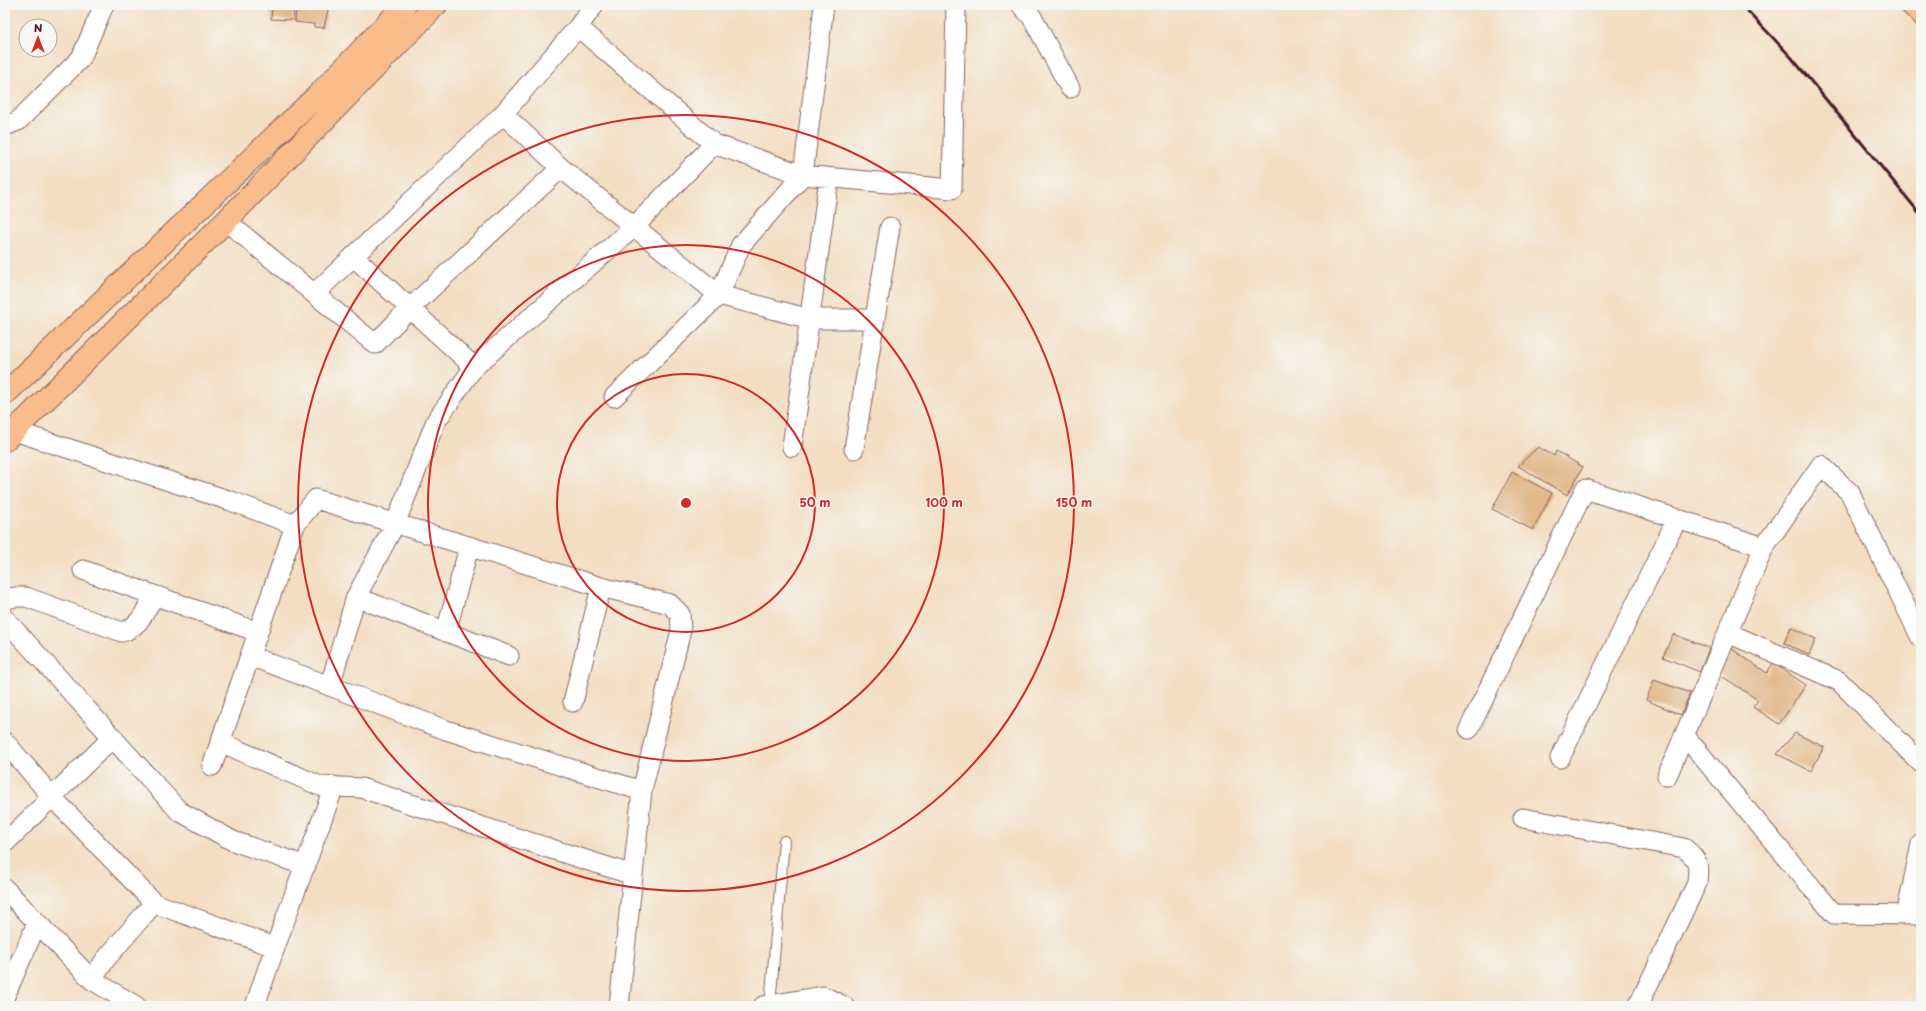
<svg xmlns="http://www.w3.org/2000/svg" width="1926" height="1011" viewBox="0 0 1926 1011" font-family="'Playpen Sans',sans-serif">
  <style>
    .building { fill: #e1b98b }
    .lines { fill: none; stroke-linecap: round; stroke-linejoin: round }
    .service-casing { stroke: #856260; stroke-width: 12 }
    .minor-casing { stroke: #856260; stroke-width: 21 }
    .primary-casing { stroke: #856260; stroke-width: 24 }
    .trunk-casing { stroke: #856260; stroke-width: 24 }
    .service { stroke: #fff; stroke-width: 10 }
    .minor { stroke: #fff; stroke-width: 19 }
    .primary { stroke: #f9bc8a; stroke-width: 22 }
    .trunk { stroke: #f9bc8a; stroke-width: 22 }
    .rail { stroke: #4a1f2b; stroke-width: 3 }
    .ring { fill: none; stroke: #d62828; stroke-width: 2 }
    .centre { fill: #d62828; stroke: #f6f6f2; stroke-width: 2 }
    .ring-label { font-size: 12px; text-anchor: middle; font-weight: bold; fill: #d62828; stroke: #f6f6f2; stroke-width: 3; stroke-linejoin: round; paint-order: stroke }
  </style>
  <rect width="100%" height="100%" fill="#f6f6f2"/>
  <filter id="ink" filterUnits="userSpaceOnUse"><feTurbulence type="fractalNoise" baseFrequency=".025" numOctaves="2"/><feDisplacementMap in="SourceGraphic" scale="8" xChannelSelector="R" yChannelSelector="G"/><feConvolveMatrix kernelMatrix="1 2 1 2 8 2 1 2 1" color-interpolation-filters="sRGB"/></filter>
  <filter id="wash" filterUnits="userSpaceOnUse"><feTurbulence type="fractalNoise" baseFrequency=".012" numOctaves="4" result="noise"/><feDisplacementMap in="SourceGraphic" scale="16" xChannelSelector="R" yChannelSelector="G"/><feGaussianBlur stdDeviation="0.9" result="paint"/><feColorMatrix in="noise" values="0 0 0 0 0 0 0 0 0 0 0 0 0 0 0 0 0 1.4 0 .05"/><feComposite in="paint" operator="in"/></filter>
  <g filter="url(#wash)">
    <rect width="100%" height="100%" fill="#f3dec2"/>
    <g id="blocks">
      <!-- building -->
      <path class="building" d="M272 5H294L293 20 271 19Z
        M296 5H329L324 28 314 27V24L295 22Z
        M1538 447 1554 456 1556 451 1583 467 1567 495 1518 466Z
        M1512 472 1552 493 1533 530 1492 509Z
        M1791 627 1816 639 1809 655 1784 643Z
        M1673 634 1709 648 1700 672 1663 657Z
        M1729 647 1767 673 1773 663 1806 685 1779 724 1753 707 1758 700 1714 671Z
        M1654 680 1690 693 1681 715 1646 700Z
        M1795 733 1824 747 1811 771 1777 754Z"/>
    </g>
  </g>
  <g filter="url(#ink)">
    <use href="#blocks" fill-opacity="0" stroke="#856260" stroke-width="1"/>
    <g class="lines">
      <!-- service casing -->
      <g class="service-casing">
        <path id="service" d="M770 1005 784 841"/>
      </g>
      <!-- minor casing -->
      <g class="minor-casing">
        <path id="minor" d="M1021 5 1032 17 1070 88
          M578 27 714 144 803 175 952 189 956 5
          M503 114 561 168 719 295 810 319H875L854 449
          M5 126 18 121 81 58 104 5
          M226 221 375 344 410 308 561 168
          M354 257 474 367 436 421 395 524 356 597
          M314 294 503 114 578 27 594 5
          M875 319 890 227
          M474 367 635 226 714 144
          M614 397 719 295 741 245 803 175 824 5
          M14 431 231 501 295 525 212 766
          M792 447 829 178
          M295 525 316 499 601 587 670 604 680 614 681 630 642 791 619 1006
          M83 570 258 632
          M5 600 14 597H26L122 632C140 627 145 611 154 596
          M5 619 179 811 233 841 306 866
          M446 632 469 547
          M1728 633 1839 681 1921 763
          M250 656 446 730 642 791
          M330 685 356 597 509 656
          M573 702 601 587
          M1469 729 1585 489 1764 547
          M1685 736 1834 914 1921 915
          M5 742 52 797 154 903 274 947
          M220 742 320 786 361 788 633 875
          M1560 758 1677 519
          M1667 776 1764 547 1821 465 1850 493 1921 638
          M1523 818 1684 848C1699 860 1699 864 1697 883L1638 1006
          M5 843 113 737
          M5 889 92 980 136 1006
          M1906 915 1921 844
          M92 980 105 960 154 903
          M5 996 37 923
          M255 1006C279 932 308 860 334 786
          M763 1006 823 996 844 1006"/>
      </g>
      <!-- primary casing -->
      <g class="primary-casing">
        <path id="primary" d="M5 394 315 98 405 5
          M5 440 226 221 436 5"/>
      </g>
      <!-- trunk casing -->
      <g class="trunk-casing">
        <path id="trunk" d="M1912 5 1921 14"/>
      </g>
      <!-- service -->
      <use href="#service" class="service"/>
      <!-- minor -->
      <use href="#minor" class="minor"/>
      <!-- primary -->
      <use href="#primary" class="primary"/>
      <!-- trunk -->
      <use href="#trunk" class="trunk"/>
      <!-- rail -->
      <path class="rail" d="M1742 5 1791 57 1921 215"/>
    </g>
  </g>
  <!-- distance rings -->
  <g class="ring">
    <circle cx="686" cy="503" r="129"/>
    <circle cx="686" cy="503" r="258"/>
    <circle cx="686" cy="503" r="388"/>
  </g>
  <circle cx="686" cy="503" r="6" class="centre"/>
  <g class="ring-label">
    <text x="815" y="507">50 m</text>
    <text x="944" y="507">100 m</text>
    <text x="1074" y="507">150 m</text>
  </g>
  <!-- margin -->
  <rect width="1926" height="1011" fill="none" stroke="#f6f6f2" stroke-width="20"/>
  <!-- north arrow -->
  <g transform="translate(38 38)"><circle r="19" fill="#f6f6f2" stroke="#b1a0a2"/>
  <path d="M0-3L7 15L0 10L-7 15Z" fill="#c8321e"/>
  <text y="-6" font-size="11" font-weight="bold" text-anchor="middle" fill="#4a1f2b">N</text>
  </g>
</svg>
